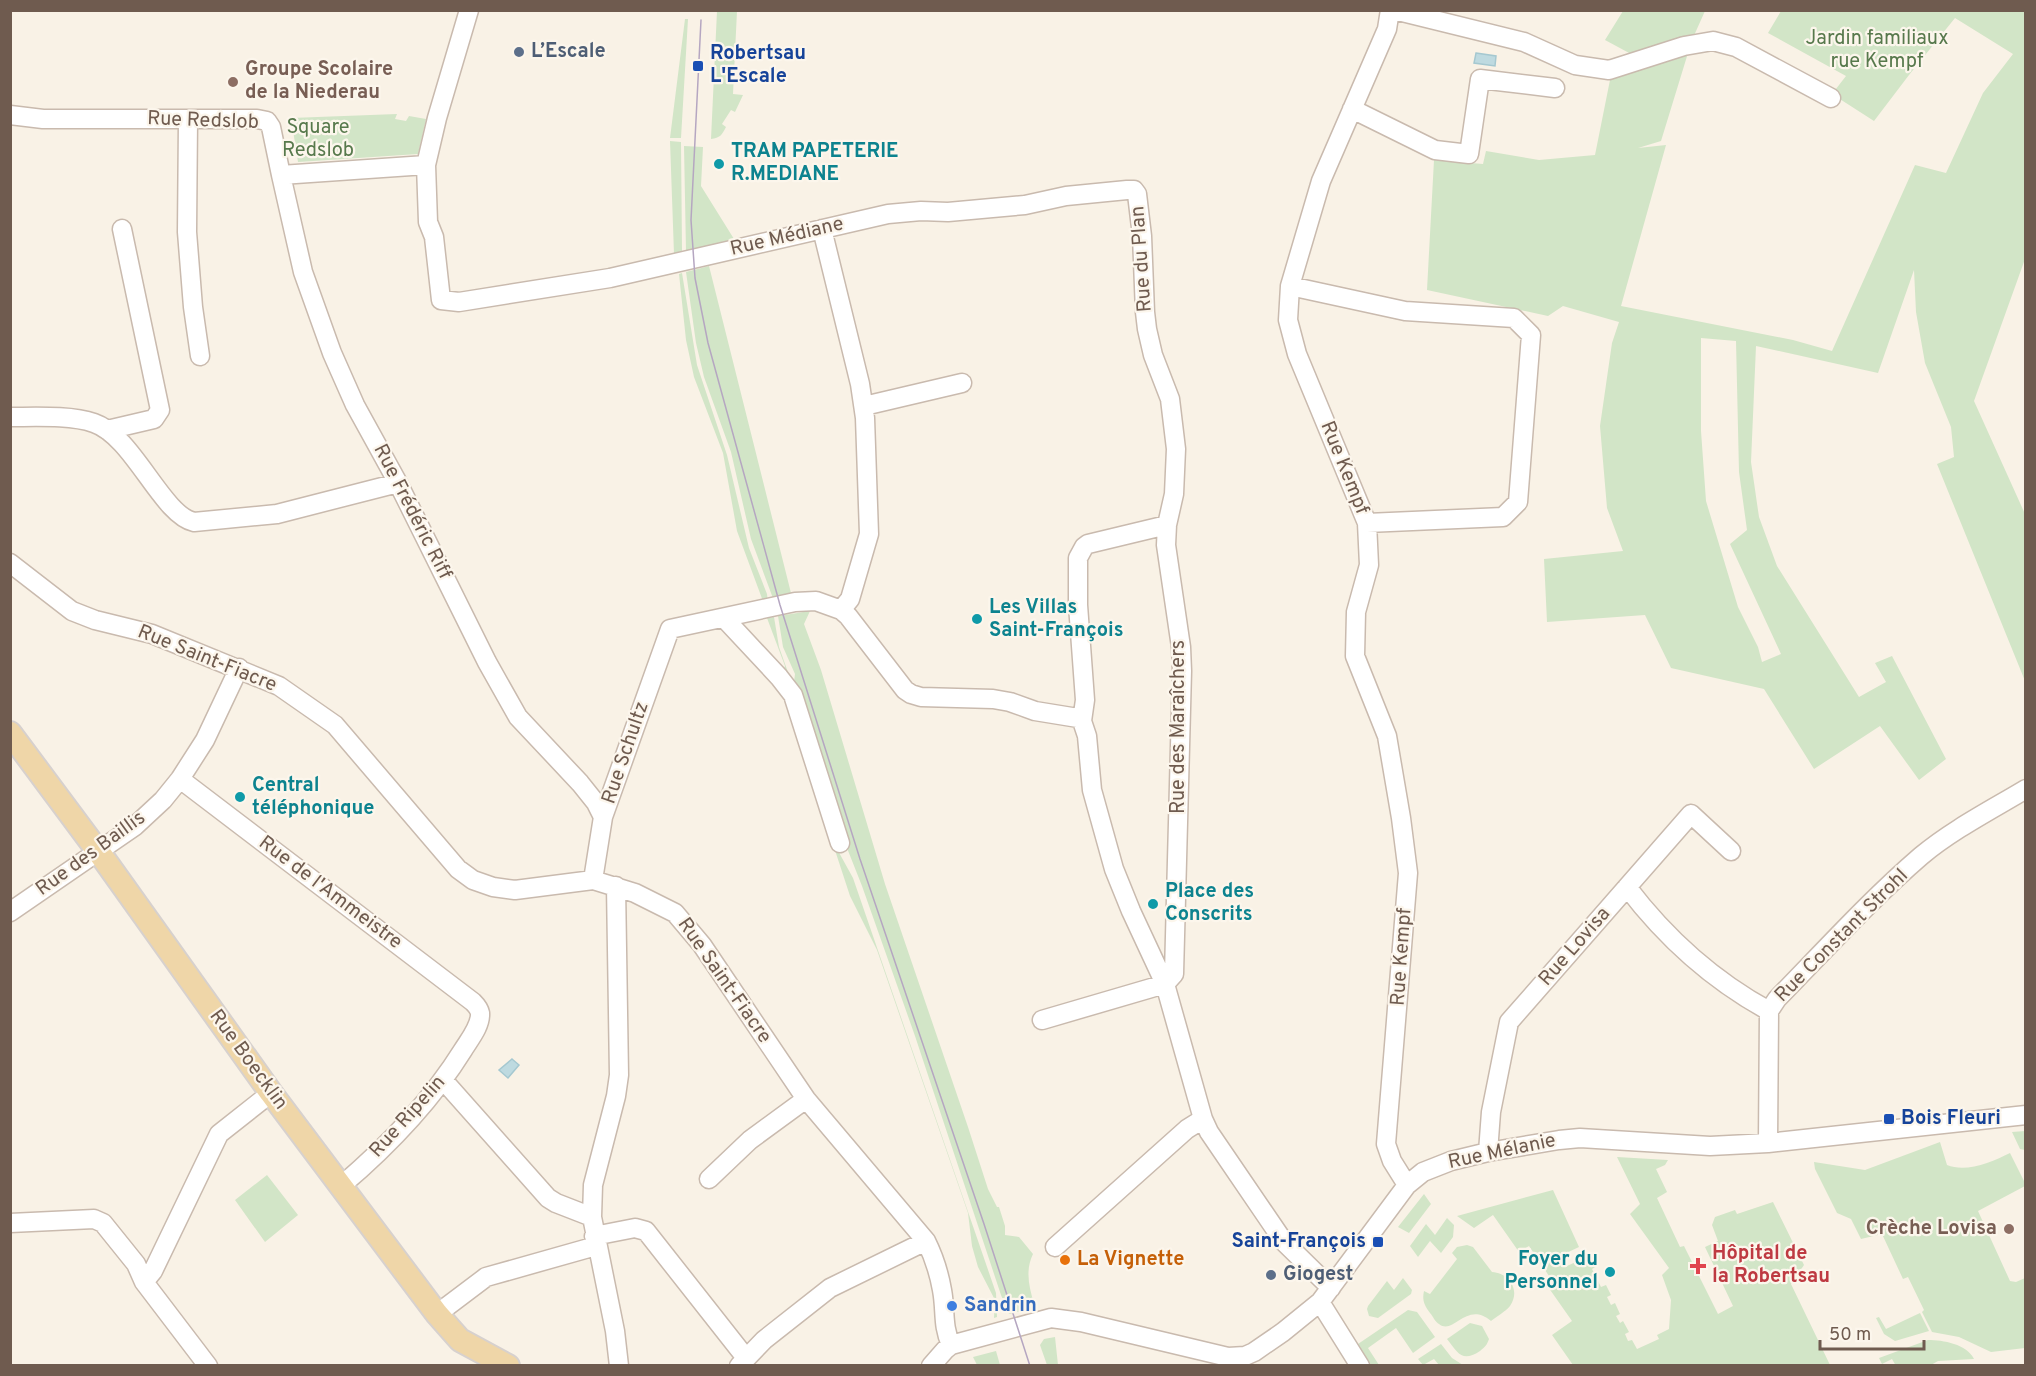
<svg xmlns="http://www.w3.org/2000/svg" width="2036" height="1376" viewBox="0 0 2036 1376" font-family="Overpass,sans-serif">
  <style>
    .green { fill: #d2e5c7; fill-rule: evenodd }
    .water { fill: #bedae0; stroke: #a5c8d0; stroke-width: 1.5 }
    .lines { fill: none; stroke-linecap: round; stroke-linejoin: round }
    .minor-casing { stroke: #c9baae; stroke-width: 21 }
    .major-casing { stroke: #d7d1ce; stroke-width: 26 }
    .minor { stroke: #fff; stroke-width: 18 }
    .major { stroke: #efd6a8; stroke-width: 22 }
    .tram { stroke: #b5a6c1; stroke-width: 1.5 }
    .service-dot { fill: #5c6f8a; stroke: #fcf6ec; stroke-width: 2 }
    .transit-dot { fill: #1a4fb4; stroke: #fcf6ec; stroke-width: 2 }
    .education-dot { fill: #8d6e63; stroke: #fcf6ec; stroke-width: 2 }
    .culture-dot { fill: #0f9aa8; stroke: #fcf6ec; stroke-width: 2 }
    .food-dot { fill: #e8710a; stroke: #fcf6ec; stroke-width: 2 }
    .health-dot { fill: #e0444e; stroke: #fcf6ec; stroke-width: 2 }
    .shop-dot { fill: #3f7fe0; stroke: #fcf6ec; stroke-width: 2 }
    .labels { text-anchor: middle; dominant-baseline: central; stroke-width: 4.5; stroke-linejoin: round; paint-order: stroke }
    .park-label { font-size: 20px; fill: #57794c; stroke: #fcf6ec }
    .service-label { font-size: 20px; font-weight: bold; fill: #4e5e75; stroke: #fcf6ec; text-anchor: start }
    .transit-label { font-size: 20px; font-weight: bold; fill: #164399; stroke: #fcf6ec; text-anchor: start }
    .education-label { font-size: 20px; font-weight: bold; fill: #785e54; stroke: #fcf6ec; text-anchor: start }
    .street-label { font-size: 20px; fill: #6f5b4f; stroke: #fcf6ec }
    .culture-label { font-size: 20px; font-weight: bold; fill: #0d838f; stroke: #fcf6ec; text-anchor: start }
    .health-label { font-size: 20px; font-weight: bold; fill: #be3a42; stroke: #fcf6ec; text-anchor: start }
    .food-label { font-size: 20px; font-weight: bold; fill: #c56008; stroke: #fcf6ec; text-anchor: start }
    .shop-label { font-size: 20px; font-weight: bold; fill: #366cbe; stroke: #fcf6ec; text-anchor: start }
  </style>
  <rect width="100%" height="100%" fill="#f9f2e6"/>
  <!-- green -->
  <path class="green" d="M717 11H737L733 94 743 95 735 112 731 110 722 124 726 127C722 135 720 138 711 139Z
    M1623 11H1705L1692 40 1631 54 1605 40Z
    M1781 11H2025V259L1974 401 2025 514V681L1937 464 1954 457 1951 427 1925 363 1916 312 1914 270 1878 373 1756 346 1751 462 1759 517 1777 566 1859 697 1886 682 1875 663 1892 656 1946 759 1919 780 1880 726 1814 769 1764 689 1671 668 1645 615 1547 622 1544 559 1623 551 1607 508 1600 426 1612 343 1619 322 1563 306 1548 316 1427 290 1434 160 1483 164 1486 151 1539 160 1595 155 1611 75 1688 53 1661 141 1638 148 1666 145 1621 306 1793 340 1832 351 1915 165 1946 173 1983 93 2013 54 1955 18 1909 75 1874 121 1832 94 1846 76 1768 33ZM1701 338 1736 341 1739 472 1747 530 1730 544 1781 654 1762 662 1758 647 1738 607 1706 501 1701 431Z
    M685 19H688L681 138H670Z
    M397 114 395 119 406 121 409 116 426 119 418 154 298 162 291 118Z
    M670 141 681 142 682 251 674 254Z
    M684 146 703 147 701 186 734 239 686 251Z
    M709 266 792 597 774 601 751 539 731 452 704 377 696 343 686 272Z
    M682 273 697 365 727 455 749 548 767 594 768 603 764 604 737 531 723 453 694 377 686 340 679 274Z
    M810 611 804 624 821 670 885 884 968 1127 988 1189 997 1207H999L1005 1226V1235L1019 1237 1033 1254C1025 1271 1029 1286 1034 1304L1032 1308 1009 1314 1001 1295 915 1036 862 886 845 843 801 690 794 682 795 674 783 647 778 616Z
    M774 617 779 647 790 678 783 671 785 666 767 618Z
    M831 838 853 878 996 1293 997 1317 994 1318 995 1300 978 1267 972 1246 968 1213 877 950 850 896Z
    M2025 1131H2026L2025 1150 2020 1149 2012 1132Z
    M1940 1142 1947 1165C1966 1173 1992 1162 2010 1153L2025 1183V1186L1978 1211 2010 1281 2016 1282 2025 1278V1348L1991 1352 1959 1337 1932 1332 1922 1312 1924 1310 1908 1277 1903 1279 1882 1234 1861 1239 1851 1219 1837 1213 1815 1169 1814 1162 1865 1170Z
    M1617 1157 1668 1160 1665 1165 1656 1169 1667 1192 1657 1198 1680 1247 1684 1246 1718 1314 1733 1306 1705 1247 1718 1241 1712 1225 1715 1217 1735 1210 1737 1214 1773 1202 1804 1265 1791 1284 1830 1365H1573L1552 1335 1572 1321 1546 1284 1551 1279 1529 1246 1519 1252 1493 1215 1474 1228 1457 1216 1553 1190 1579 1247 1562 1255 1567 1266 1591 1255 1597 1266 1592 1269 1601 1287 1606 1285 1611 1295 1607 1297 1611 1305 1615 1303 1620 1314 1616 1316 1620 1323 1623 1321 1629 1332 1625 1334 1628 1341 1632 1340 1637 1349 1659 1339 1657 1335 1669 1329 1671 1300 1662 1275 1669 1268 1630 1214 1640 1204Z
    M267 1175 298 1215 265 1242 235 1200Z
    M1424 1194 1431 1204 1409 1233 1398 1227Z
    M1447 1218 1454 1225 1453 1237 1441 1253 1430 1241 1418 1257 1410 1246 1426 1224 1435 1235Z
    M1467 1245 1473 1247 1492 1272C1509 1273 1521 1290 1510 1306 1505 1312 1497 1316 1491 1321 1466 1300 1454 1336 1439 1324 1435 1322 1433 1316 1430 1313 1424 1305 1422 1300 1424 1291L1430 1294 1457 1259 1452 1253 1457 1247Z
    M1403 1278 1412 1290 1411 1294 1378 1318 1369 1316 1367 1309 1368 1306 1387 1281 1394 1290Z
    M1408 1310 1417 1312 1435 1337 1413 1353 1396 1328 1368 1348 1379 1365H1371L1358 1344Z
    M1920 1313 1929 1331 1895 1341 1884 1334 1876 1318 1879 1317 1886 1329Z
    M1470 1323 1482 1326 1489 1339C1487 1345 1485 1347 1480 1351 1462 1363 1458 1353 1447 1339Z
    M1055 1337 1058 1365H1047L1040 1345 1044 1339Z
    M1928 1340C1943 1340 1967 1344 1974 1359L1938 1361 1931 1365 1896 1366 1892 1359 1882 1364 1879 1358Z
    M1441 1344 1452 1358 1463 1365H1439L1434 1359 1423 1365 1418 1359Z
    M996 1351 1000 1365H977L973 1357Z"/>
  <!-- water -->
  <path class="water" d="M1476 53 1496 56 1495 66 1474 63Z
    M512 1059 519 1065 508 1078 499 1070Z"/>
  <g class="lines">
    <!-- minor casing -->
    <g class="minor-casing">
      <path id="minor" d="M469 10 437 118 426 165 428 222 434 237 441 300 459 302 610 278 888 214 921 211 948 212 1025 205 1066 196 1127 190H1134L1137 194 1142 236 1145 312 1147 329 1153 355 1170 399 1176 449 1174 494 1167 525 1166 545 1181 647 1182 671 1174 974 1165 984 1042 1020
        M1390 10 1387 29 1321 181 1290 286 1288 320 1297 354 1367 523 1369 565 1356 612 1355 656 1387 736 1401 818 1408 873 1386 1144 1392 1161 1407 1185
        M1394 10 1524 42 1575 65 1609 70 1684 46 1713 41 1736 47 1831 98
        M1352 109 1435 150 1469 154 1480 79 1555 88
        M10 115 43 119H257L267 121 271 127 281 175 426 165
        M188 120 187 232 193 307 200 356
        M281 175 303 272 332 353 355 405 398 483 487 662 518 717 580 783 596 803 603 817
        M822 229 860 384 865 418 869 534 850 599 841 610
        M1290 286 1405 311 1514 318 1531 335 1518 502 1503 517 1367 523
        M864 406 962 383
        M10 417C35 417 71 415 94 423 133 436 162 515 194 522L277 514 398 483
        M107 430 154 419 160 410 122 229
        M10 563 72 611 95 620 152 634 279 686 335 725 458 869 473 880 493 887 515 890 593 880 635 893 675 913 702 945 806 1099 926 1241C934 1257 939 1273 942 1290 946 1311 942 1325 951 1345
        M724 618 779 677 793 695 840 843
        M1082 721 1085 700 1078 605V558L1084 547 1088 544 1167 525
        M180 779 473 1002C476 1005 479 1008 480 1013 481 1026 469 1040 463 1050 430 1103 388 1146 341 1186
        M593 880 603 817 670 629 795 602 816 601 841 610 848 616 905 690 911 694 921 697 993 699 1010 702 1035 711 1078 718 1082 721 1087 736 1092 790 1114 869 1131 911 1165 984 1203 1119 1209 1132 1284 1242 1331 1288
        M616 886 619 1075 616 1096 593 1185 592 1217 615 1331 619 1366
        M1627 887C1665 937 1714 981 1769 1011
        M10 912 135 826 163 800 180 779 205 740 239 668
        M444 1081 548 1198 556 1203 592 1217
        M1768 1143 1769 1011 1777 999C1824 951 1870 900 1921 856 1952 830 1991 810 2026 789
        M1488 1152 1491 1112 1509 1022 1691 814 1731 851
        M709 1179 750 1140 806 1099
        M10 1223 94 1219 103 1223 136 1264 144 1282 208 1366
        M594 1236 635 1228 646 1231 746 1358
        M1055 1247 1187 1129 1203 1119
        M144 1282 153 1271 219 1134 271 1093
        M1320 1302 1360 1366
        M437 1314 486 1277 596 1246
        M739 1366 764 1340 830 1288 926 1241
        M931 1366 945 1350 951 1345 1051 1318 1081 1322 1228 1357 1245 1356 1254 1352 1283 1332 1320 1302 1407 1185 1423 1172 1451 1161 1488 1152 1559 1140 1580 1138 1710 1146 1768 1143 2026 1115"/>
    </g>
    <!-- major casing -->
    <g class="major-casing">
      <path id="major" d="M10 733 106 862 271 1093 437 1314 460 1340 508 1366"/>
    </g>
    <!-- minor -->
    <use href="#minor" class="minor"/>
    <!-- major -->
    <use href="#major" class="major"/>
    <!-- tram -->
    <path class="tram" d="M701 20 691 220 695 278 708 343 780 605 860 859 984 1224 1030 1366"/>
  </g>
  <!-- markers -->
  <g class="service-dot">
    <circle cx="519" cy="52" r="6"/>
    <circle cx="1271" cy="1275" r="6"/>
  </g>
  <g class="transit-dot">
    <rect x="692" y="60" width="12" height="12" rx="3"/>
    <rect x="1883" y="1113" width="12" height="12" rx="3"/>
    <rect x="1372" y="1236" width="12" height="12" rx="3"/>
  </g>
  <g class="education-dot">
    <circle cx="233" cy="82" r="6"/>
    <circle cx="2009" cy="1229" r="6"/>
  </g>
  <g class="culture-dot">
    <circle cx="719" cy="164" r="6"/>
    <circle cx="977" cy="619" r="6"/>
    <circle cx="240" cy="797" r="6"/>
    <circle cx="1153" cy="904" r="6"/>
    <circle cx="1610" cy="1272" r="6"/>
  </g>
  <circle class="food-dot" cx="1065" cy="1260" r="6"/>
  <path class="health-dot" d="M1695 1257h6v6h6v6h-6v6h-6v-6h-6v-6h6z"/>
  <circle class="shop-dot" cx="952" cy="1306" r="6"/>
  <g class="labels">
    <!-- park labels -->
    <g class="park-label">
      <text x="1877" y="39">Jardin familiaux<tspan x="1877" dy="23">rue Kempf</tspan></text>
      <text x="318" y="128">Square<tspan x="318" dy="23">Redslob</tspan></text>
    </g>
    <!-- service labels -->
    <g class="service-label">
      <text x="531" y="52">L’Escale</text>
      <text x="1283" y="1275">Giogest</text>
    </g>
    <!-- transit labels -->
    <g class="transit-label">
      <text x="710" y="54">Robertsau<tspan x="710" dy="23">L'Escale</tspan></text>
      <text x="1901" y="1119">Bois Fleuri</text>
      <text x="1366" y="1242" text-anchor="end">Saint-François</text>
    </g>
    <!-- education labels -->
    <g class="education-label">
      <text x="245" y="70">Groupe Scolaire<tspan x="245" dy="23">de la Niederau</tspan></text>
      <text x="1997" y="1229" text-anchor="end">Crèche Lovisa</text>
    </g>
    <!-- street labels -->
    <g class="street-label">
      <text transform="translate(203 121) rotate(2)">Rue Redslob</text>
      <text transform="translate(787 237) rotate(-13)">Rue Médiane</text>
      <text transform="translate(1142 259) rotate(-94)">Rue du Plan</text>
      <text transform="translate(1344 468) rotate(68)">Rue Kempf</text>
      <text transform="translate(412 512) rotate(63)">Rue Frédéric Riff</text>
      <text transform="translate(207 659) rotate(22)">Rue Saint-Fiacre</text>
      <text transform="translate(1179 727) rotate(-90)">Rue des Maraîchers</text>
      <text transform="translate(626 753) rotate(-71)">Rue Schultz</text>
      <text transform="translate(91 854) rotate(-36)">Rue des Baillis</text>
      <text transform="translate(330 893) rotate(37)">Rue de l'Ammeistre</text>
      <text transform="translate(1842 936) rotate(-45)">Rue Constant Strohl</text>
      <text transform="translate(1575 947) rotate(-49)">Rue Lovisa</text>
      <text transform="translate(1402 957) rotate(-86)">Rue Kempf</text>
      <text transform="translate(724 981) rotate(55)">Rue Saint-Fiacre</text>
      <text transform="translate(248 1060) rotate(54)">Rue Boecklin</text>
      <text transform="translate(408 1117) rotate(-48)">Rue Ripelin</text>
      <text transform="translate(1502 1152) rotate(-12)">Rue Mélanie</text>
    </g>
    <!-- culture labels -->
    <g class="culture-label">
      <text x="731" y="152">TRAM PAPETERIE<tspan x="731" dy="23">R.MEDIANE</tspan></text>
      <text x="989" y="608">Les Villas<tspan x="989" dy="23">Saint-François</tspan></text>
      <text x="252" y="786">Central<tspan x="252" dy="23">téléphonique</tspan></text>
      <text x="1165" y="892">Place des<tspan x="1165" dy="23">Conscrits</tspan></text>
      <text x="1598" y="1260" text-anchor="end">Foyer du<tspan x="1598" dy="23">Personnel</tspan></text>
    </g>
    <!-- health labels -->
    <g class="health-label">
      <text x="1712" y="1254">Hôpital de<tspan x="1712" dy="23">la Robertsau</tspan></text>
    </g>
    <!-- food labels -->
    <g class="food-label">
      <text x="1077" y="1260">La Vignette</text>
    </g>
    <!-- shop labels -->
    <g class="shop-label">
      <text x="964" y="1306">Sandrin</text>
    </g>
  </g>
  <!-- border -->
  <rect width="2036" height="1376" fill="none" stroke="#6f5b4f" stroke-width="24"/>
  <!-- scale -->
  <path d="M1820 1340v9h104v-9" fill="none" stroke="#6f5b4f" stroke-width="3"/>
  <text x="1829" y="1340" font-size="18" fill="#6f5b4f" stroke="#fcf6ec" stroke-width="4.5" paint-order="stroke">50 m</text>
</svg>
